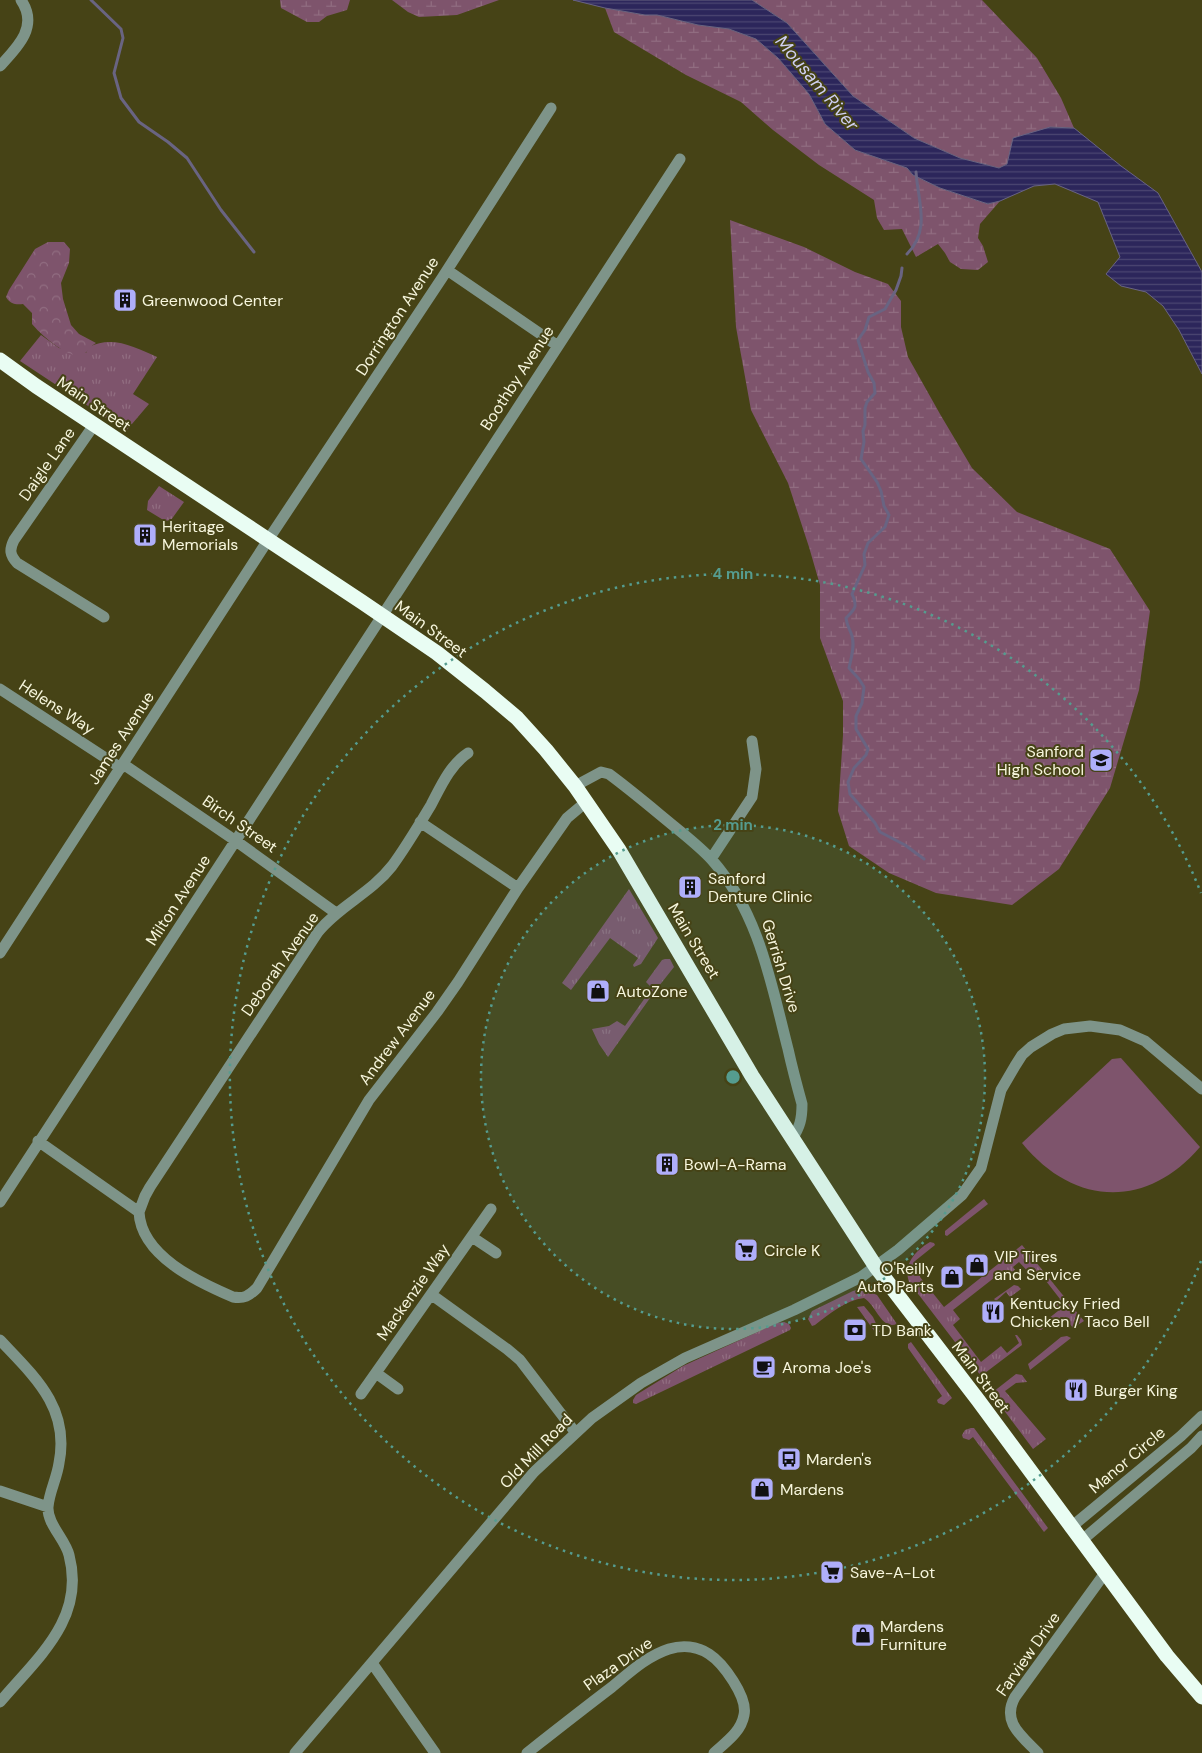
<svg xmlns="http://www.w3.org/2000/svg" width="1202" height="1753" viewBox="0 0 1202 1753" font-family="'DM Sans',sans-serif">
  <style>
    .grass { fill: url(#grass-tufts) }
    .forest { fill: url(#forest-crowns) }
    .wetland { fill: url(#wetland-marsh) }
    .park { fill: #7e546c }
    .water { fill: url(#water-rules); stroke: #696482 }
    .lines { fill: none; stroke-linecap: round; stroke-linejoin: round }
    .stream { stroke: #696482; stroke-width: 3 }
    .minor { stroke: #7e9489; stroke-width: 11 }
    .highway { stroke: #e9fdf3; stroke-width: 15 }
    .ring { fill: none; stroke: #559c8f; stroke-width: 2.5; stroke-dasharray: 2.5 5 }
    .labels { text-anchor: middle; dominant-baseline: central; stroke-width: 4; stroke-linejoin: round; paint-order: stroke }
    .poi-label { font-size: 16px; fill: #f7f6dd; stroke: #464316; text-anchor: start }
    .street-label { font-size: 16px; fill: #f7f6dd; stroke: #464316 }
    .water-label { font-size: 18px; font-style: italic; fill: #d0d0f4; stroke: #464316 }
    .centre { fill: #559c8f; stroke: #464316; stroke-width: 2.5 }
    .ring-label { font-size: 15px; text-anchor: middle; font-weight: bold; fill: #559c8f; stroke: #464316; stroke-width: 4; stroke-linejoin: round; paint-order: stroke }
  </style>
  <defs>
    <pattern id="grass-tufts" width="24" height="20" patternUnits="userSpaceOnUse" patternTransform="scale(1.25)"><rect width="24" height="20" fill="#7e546c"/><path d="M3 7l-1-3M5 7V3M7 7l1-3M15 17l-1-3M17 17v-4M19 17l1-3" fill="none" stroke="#916d81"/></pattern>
    <pattern id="forest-crowns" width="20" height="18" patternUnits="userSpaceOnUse" patternTransform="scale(1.25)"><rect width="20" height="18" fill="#7e546c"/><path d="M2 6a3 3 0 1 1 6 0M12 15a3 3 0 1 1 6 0" fill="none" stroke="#916d81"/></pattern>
    <pattern id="wetland-marsh" width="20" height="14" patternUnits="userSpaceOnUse" patternTransform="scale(1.25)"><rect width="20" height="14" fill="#7e546c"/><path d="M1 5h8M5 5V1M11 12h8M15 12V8" fill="none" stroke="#916d81"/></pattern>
    <pattern id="water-rules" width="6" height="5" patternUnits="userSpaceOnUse" patternTransform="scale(1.25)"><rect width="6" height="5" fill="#2c265b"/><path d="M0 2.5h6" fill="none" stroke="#4b4672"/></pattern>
  </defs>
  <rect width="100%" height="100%" fill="#464316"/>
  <!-- grass -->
  <path class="grass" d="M41 335 59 348 86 353 89 347C112 335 135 347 157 357L133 394 149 404 126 431 20 361Z
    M159 486 184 502 171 520 165 521 147 510 148 501Z
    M629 889 658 938 641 964 634 967 633 965 638 958 610 938 571 990 562 983Z
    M665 959H670L674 967 655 991 608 1057 599 1044 592 1029 609 1026 617 1021 625 1026 652 988 646 982 662 960Z
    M984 1199 988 1204 947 1236 945 1235V1231Z
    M930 1242 934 1243 935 1245 915 1261 921 1270 920 1277 944 1307 1022 1245 1084 1321 1073 1328 1066 1319 1051 1321 1041 1330 1037 1329 1031 1322 1032 1320 1039 1326 1058 1311 1053 1304 1060 1299 1039 1272 1033 1277 1019 1262 1013 1267 1015 1270 1007 1275 999 1274 953 1310 960 1319 953 1325 981 1362 1001 1346 1007 1353 1019 1343 1015 1335H1017L1021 1340 1022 1345 981 1376 909 1282C903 1264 915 1251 930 1242Z
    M1014 1285 1018 1286 1021 1289 1010 1297 1006 1292 996 1301 994 1299Z
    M866 1287 868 1291 877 1295 897 1324C881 1330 877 1306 864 1298 846 1300 829 1314 815 1325L812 1326 808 1319 812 1311 853 1291Z
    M864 1306 873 1317 880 1332H875L857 1307Z
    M784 1322 789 1324 791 1328 790 1330 636 1404 633 1403V1400L636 1395 683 1366 777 1323Z
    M1067 1336 1071 1338 1030 1370 1028 1364 1061 1337Z
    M911 1342 952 1398 944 1405 938 1403 937 1400 942 1396 908 1348V1344Z
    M1016 1374 1022 1375 1027 1382 1016 1383 1005 1391 1046 1439 1033 1449 1000 1405 993 1392Z
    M971 1428H974L1048 1528 1044 1532 973 1437 969 1440 963 1438 962 1435 965 1430Z"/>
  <!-- forest -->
  <path class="forest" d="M48 242H64L70 249 69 263 61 283 63 299 71 325 79 334 96 343C89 347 89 351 84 354 71 362 40 334 32 324V313L23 304C16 305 10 304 6 297L9 290 35 249Z"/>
  <!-- wetland -->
  <path class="wetland" d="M280 0H350L347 10 327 16 319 22H307L281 8Z
    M392 0H499L457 15 419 17 408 12Z
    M752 0H982L1037 58 1061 98 1074 128 1050 127 1007 164 999 168 960 158 914 138 853 96 787 23Z
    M605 8 645 15H657L698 25 729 29 756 39 778 58 809 94 825 124 855 150 907 168 913 175 940 188 988 204 1000 201 980 224 978 238 983 246 988 262 978 270 961 269 950 262 945 253 938 244 916 257 902 229 884 230 877 218 874 200 819 165 773 130 741 102 686 75 614 32Z
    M730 220 804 247 855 272 888 284 901 301V327L908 357 940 414 972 468 1017 512 1110 549 1150 611 1139 690 1110 788 1059 869 1012 905 936 893 889 873 849 846 838 811 843 735V701L820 638V585L809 547 788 483 751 410 736 327Z"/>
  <!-- park -->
  <path class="park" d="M1121 1058 1200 1147C1146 1210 1073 1206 1022 1143L1112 1059Z"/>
  <!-- water -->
  <path class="water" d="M573 0H752L787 23 853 96 914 138 960 158 999 168 1007 164 1013 138 1050 127 1074 128 1121 166 1158 193 1202 272V374L1179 330 1163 306 1146 292 1121 286 1106 274 1120 257 1098 202 1055 184 1034 186 1000 201 988 204 940 188 913 175 907 168 855 150 825 124 809 94 778 58 756 39 729 29 698 25 657 15H645L605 8Z"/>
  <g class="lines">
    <!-- stream -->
    <path class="stream" d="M91 0 121 29 123 38 114 73 121 98 139 122 168 142 187 158 221 210 254 252
      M907 254C931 230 918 202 916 172
      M902 268 901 276 896 290 885 309 869 317 865 330 858 340 868 372 874 383 875 393 867 402 865 408V425L863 431 864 442 861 459 877 482 881 491 884 506 889 515 885 527 868 543 864 554 865 565 852 594C858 607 855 609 846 618 847 627 850 629 852 636 855 647 851 658 849 668L859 679 864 687 862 703 856 716V729L868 749 866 755 854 768 848 782 850 794 875 823 880 832 905 845 924 859"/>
    <!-- minor -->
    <path class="minor" d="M0 66C18 47 39 26 21 0
      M447 270 558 346
      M94 425 14 540C9 550 10 555 17 563L104 617
      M0 689 121 768
      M123 764 236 841 336 913
      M575 786 601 772 609 774C632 791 653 809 675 827 687 837 701 848 712 860 759 913 771 983 788 1049 792 1067 797 1086 802 1104 802 1119 800 1127 792 1139
      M420 822 518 888
      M711 859 752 797 756 769 752 741
      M0 953 268 540 442 278 551 108
      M38 1141 139 1212C141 1256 198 1282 233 1297 244 1299 249 1296 257 1288L369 1100 437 1012 458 982 518 888 567 818 586 802
      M0 1202 680 159
      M139 1212 145 1196 150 1187 318 932C339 906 371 893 392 866 406 847 419 825 431 805 441 786 450 765 468 753
      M472 1237 496 1253
      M432 1295 507 1349 520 1360 575 1432
      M0 1340C35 1377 70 1408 59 1463 57 1478 49 1492 48 1507 47 1524 65 1539 69 1555 86 1619 37 1658 0 1702
      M376 1373 398 1389
      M361 1394 491 1209
      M0 1491 48 1507
      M1070 1528 1181 1436 1202 1416
      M1081 1541 1191 1448 1202 1436
      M372 1663 435 1753
      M295 1753 534 1472 592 1418 641 1383 685 1358 794 1310 861 1277 898 1250 962 1195 981 1168 1001 1090 1015 1066 1022 1055 1031 1047 1052 1034 1064 1029 1090 1026 1120 1030 1145 1041 1202 1089
      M527 1753C555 1731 583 1709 612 1687 629 1673 647 1656 669 1649 682 1645 697 1646 709 1654 723 1663 748 1697 744 1715 741 1732 726 1742 714 1753
      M1038 1753C1022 1736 1001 1722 1015 1697L1105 1573"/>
    <!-- highway -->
    <path class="highway" d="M0 360 36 386 362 602 437 653 485 691 517 718 546 750 575 786 619 850 752 1076 876 1267 978 1400 1167 1656 1202 1697"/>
  </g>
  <!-- distance rings -->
  <circle cx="733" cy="1077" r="252" fill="#559c8f" fill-opacity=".12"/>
  <g class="ring">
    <circle cx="733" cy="1077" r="252"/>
    <path d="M1201 1261A503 503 0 1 1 1201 893"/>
  </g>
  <!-- icons -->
  <defs>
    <g id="building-square" transform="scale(1.25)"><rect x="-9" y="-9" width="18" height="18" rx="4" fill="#afaefa" stroke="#464316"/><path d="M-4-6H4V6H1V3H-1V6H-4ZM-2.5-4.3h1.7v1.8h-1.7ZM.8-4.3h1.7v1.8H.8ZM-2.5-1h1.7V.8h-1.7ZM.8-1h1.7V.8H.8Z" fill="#111"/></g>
    <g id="school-square" transform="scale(1.25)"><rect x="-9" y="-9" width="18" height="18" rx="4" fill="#afaefa" stroke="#464316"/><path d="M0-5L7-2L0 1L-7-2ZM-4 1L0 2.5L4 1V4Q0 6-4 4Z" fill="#111"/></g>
    <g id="shop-square" transform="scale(1.25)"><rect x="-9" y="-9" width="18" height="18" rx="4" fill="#afaefa" stroke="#464316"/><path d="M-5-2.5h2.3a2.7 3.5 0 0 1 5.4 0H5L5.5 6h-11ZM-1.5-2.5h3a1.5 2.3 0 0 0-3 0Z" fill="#111"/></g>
    <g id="supermarket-square" transform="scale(1.25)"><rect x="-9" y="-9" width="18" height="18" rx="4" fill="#afaefa" stroke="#464316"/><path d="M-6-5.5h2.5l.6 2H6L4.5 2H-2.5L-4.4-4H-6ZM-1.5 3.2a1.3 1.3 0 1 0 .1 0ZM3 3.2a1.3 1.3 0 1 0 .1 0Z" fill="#111"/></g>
    <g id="restaurant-square" transform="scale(1.25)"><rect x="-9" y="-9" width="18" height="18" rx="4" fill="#afaefa" stroke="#464316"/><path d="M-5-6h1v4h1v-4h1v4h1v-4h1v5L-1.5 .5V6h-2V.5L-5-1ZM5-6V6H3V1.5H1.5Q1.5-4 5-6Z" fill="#111"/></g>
    <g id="bank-square" transform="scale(1.25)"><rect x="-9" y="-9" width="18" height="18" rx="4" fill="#afaefa" stroke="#464316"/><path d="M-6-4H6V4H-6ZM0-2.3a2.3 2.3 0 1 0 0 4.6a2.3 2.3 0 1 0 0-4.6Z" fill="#111"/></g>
    <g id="cafe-square" transform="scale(1.25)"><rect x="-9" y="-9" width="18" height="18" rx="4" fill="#afaefa" stroke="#464316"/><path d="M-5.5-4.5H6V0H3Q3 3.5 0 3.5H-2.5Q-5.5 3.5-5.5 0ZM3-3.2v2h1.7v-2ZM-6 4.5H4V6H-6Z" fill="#111"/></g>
    <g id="bus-square" transform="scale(1.25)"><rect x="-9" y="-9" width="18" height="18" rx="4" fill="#afaefa" stroke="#464316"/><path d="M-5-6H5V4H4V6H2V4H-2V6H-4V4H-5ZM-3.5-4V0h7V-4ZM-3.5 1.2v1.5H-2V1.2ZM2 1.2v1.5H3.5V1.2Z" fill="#111"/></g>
  </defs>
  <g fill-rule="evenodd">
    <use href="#building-square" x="125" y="300"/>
    <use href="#building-square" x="145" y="535"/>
    <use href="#school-square" x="1101" y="760"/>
    <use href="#building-square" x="690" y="887"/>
    <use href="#shop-square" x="598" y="991"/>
    <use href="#building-square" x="667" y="1164"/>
    <use href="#supermarket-square" x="746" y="1250"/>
    <use href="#shop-square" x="977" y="1265"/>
    <use href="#shop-square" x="952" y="1277"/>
    <use href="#restaurant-square" x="993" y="1312"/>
    <use href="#bank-square" x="855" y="1330"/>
    <use href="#cafe-square" x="764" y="1367"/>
    <use href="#restaurant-square" x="1076" y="1390"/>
    <use href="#bus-square" x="789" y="1459"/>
    <use href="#shop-square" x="762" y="1489"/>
    <use href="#supermarket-square" x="832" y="1572"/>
    <use href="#shop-square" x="863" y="1635"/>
  </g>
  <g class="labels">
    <!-- poi labels -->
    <g class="poi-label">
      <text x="142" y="300">Greenwood Center</text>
      <text x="162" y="526">Heritage<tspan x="162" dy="18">Memorials</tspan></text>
      <text x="1084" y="751" text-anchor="end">Sanford<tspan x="1084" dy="18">High School</tspan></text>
      <text x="708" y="878">Sanford<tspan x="708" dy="18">Denture Clinic</tspan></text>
      <text x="616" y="991">AutoZone</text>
      <text x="684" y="1164">Bowl-A-Rama</text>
      <text x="764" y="1250">Circle K</text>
      <text x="994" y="1256">VIP Tires<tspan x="994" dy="18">and Service</tspan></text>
      <text x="934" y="1268" text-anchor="end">O'Reilly<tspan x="934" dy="18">Auto Parts</tspan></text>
      <text x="1010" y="1303">Kentucky Fried<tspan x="1010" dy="18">Chicken / Taco Bell</tspan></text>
      <text x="872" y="1330">TD Bank</text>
      <text x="782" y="1367">Aroma Joe's</text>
      <text x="1094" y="1390">Burger King</text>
      <text x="806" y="1459">Marden's</text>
      <text x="780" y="1489">Mardens</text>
      <text x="850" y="1572">Save-A-Lot</text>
      <text x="880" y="1626">Mardens<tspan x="880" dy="18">Furniture</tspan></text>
    </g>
    <!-- street labels -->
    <g class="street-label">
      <text transform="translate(397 316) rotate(-57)">Dorrington Avenue</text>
      <text transform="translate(517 378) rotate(-57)">Boothby Avenue</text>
      <text transform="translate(94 404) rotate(34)">Main Street</text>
      <text transform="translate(47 464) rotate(-55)">Daigle Lane</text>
      <text transform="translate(431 629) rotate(36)">Main Street</text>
      <text transform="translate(57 707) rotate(33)">Helens Way</text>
      <text transform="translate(121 738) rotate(-57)">James Avenue</text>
      <text transform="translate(240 824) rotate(35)">Birch Street</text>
      <text transform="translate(178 900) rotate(-57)">Milton Avenue</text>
      <text transform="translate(694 941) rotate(59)">Main Street</text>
      <text transform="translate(280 964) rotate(-55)">Deborah Avenue</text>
      <text transform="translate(781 966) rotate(73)">Gerrish Drive</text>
      <text transform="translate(397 1037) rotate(-53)">Andrew Avenue</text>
      <text transform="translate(413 1292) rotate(-55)">Mackenzie Way</text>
      <text transform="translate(981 1377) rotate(53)">Main Street</text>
      <text transform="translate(536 1451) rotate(-46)">Old Mill Road</text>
      <text transform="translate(1127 1460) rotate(-40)">Manor Circle</text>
      <text transform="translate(1028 1654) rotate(-55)">Farview Drive</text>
      <text transform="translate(618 1664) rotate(-35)">Plaza Drive</text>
    </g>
    <!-- water labels -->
    <g class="water-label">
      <text transform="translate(817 83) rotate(50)">Mousam River</text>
    </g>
  </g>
  <circle cx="733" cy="1077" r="8" class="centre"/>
  <g class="ring-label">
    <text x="733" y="579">4 min</text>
    <text x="733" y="830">2 min</text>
  </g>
</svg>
